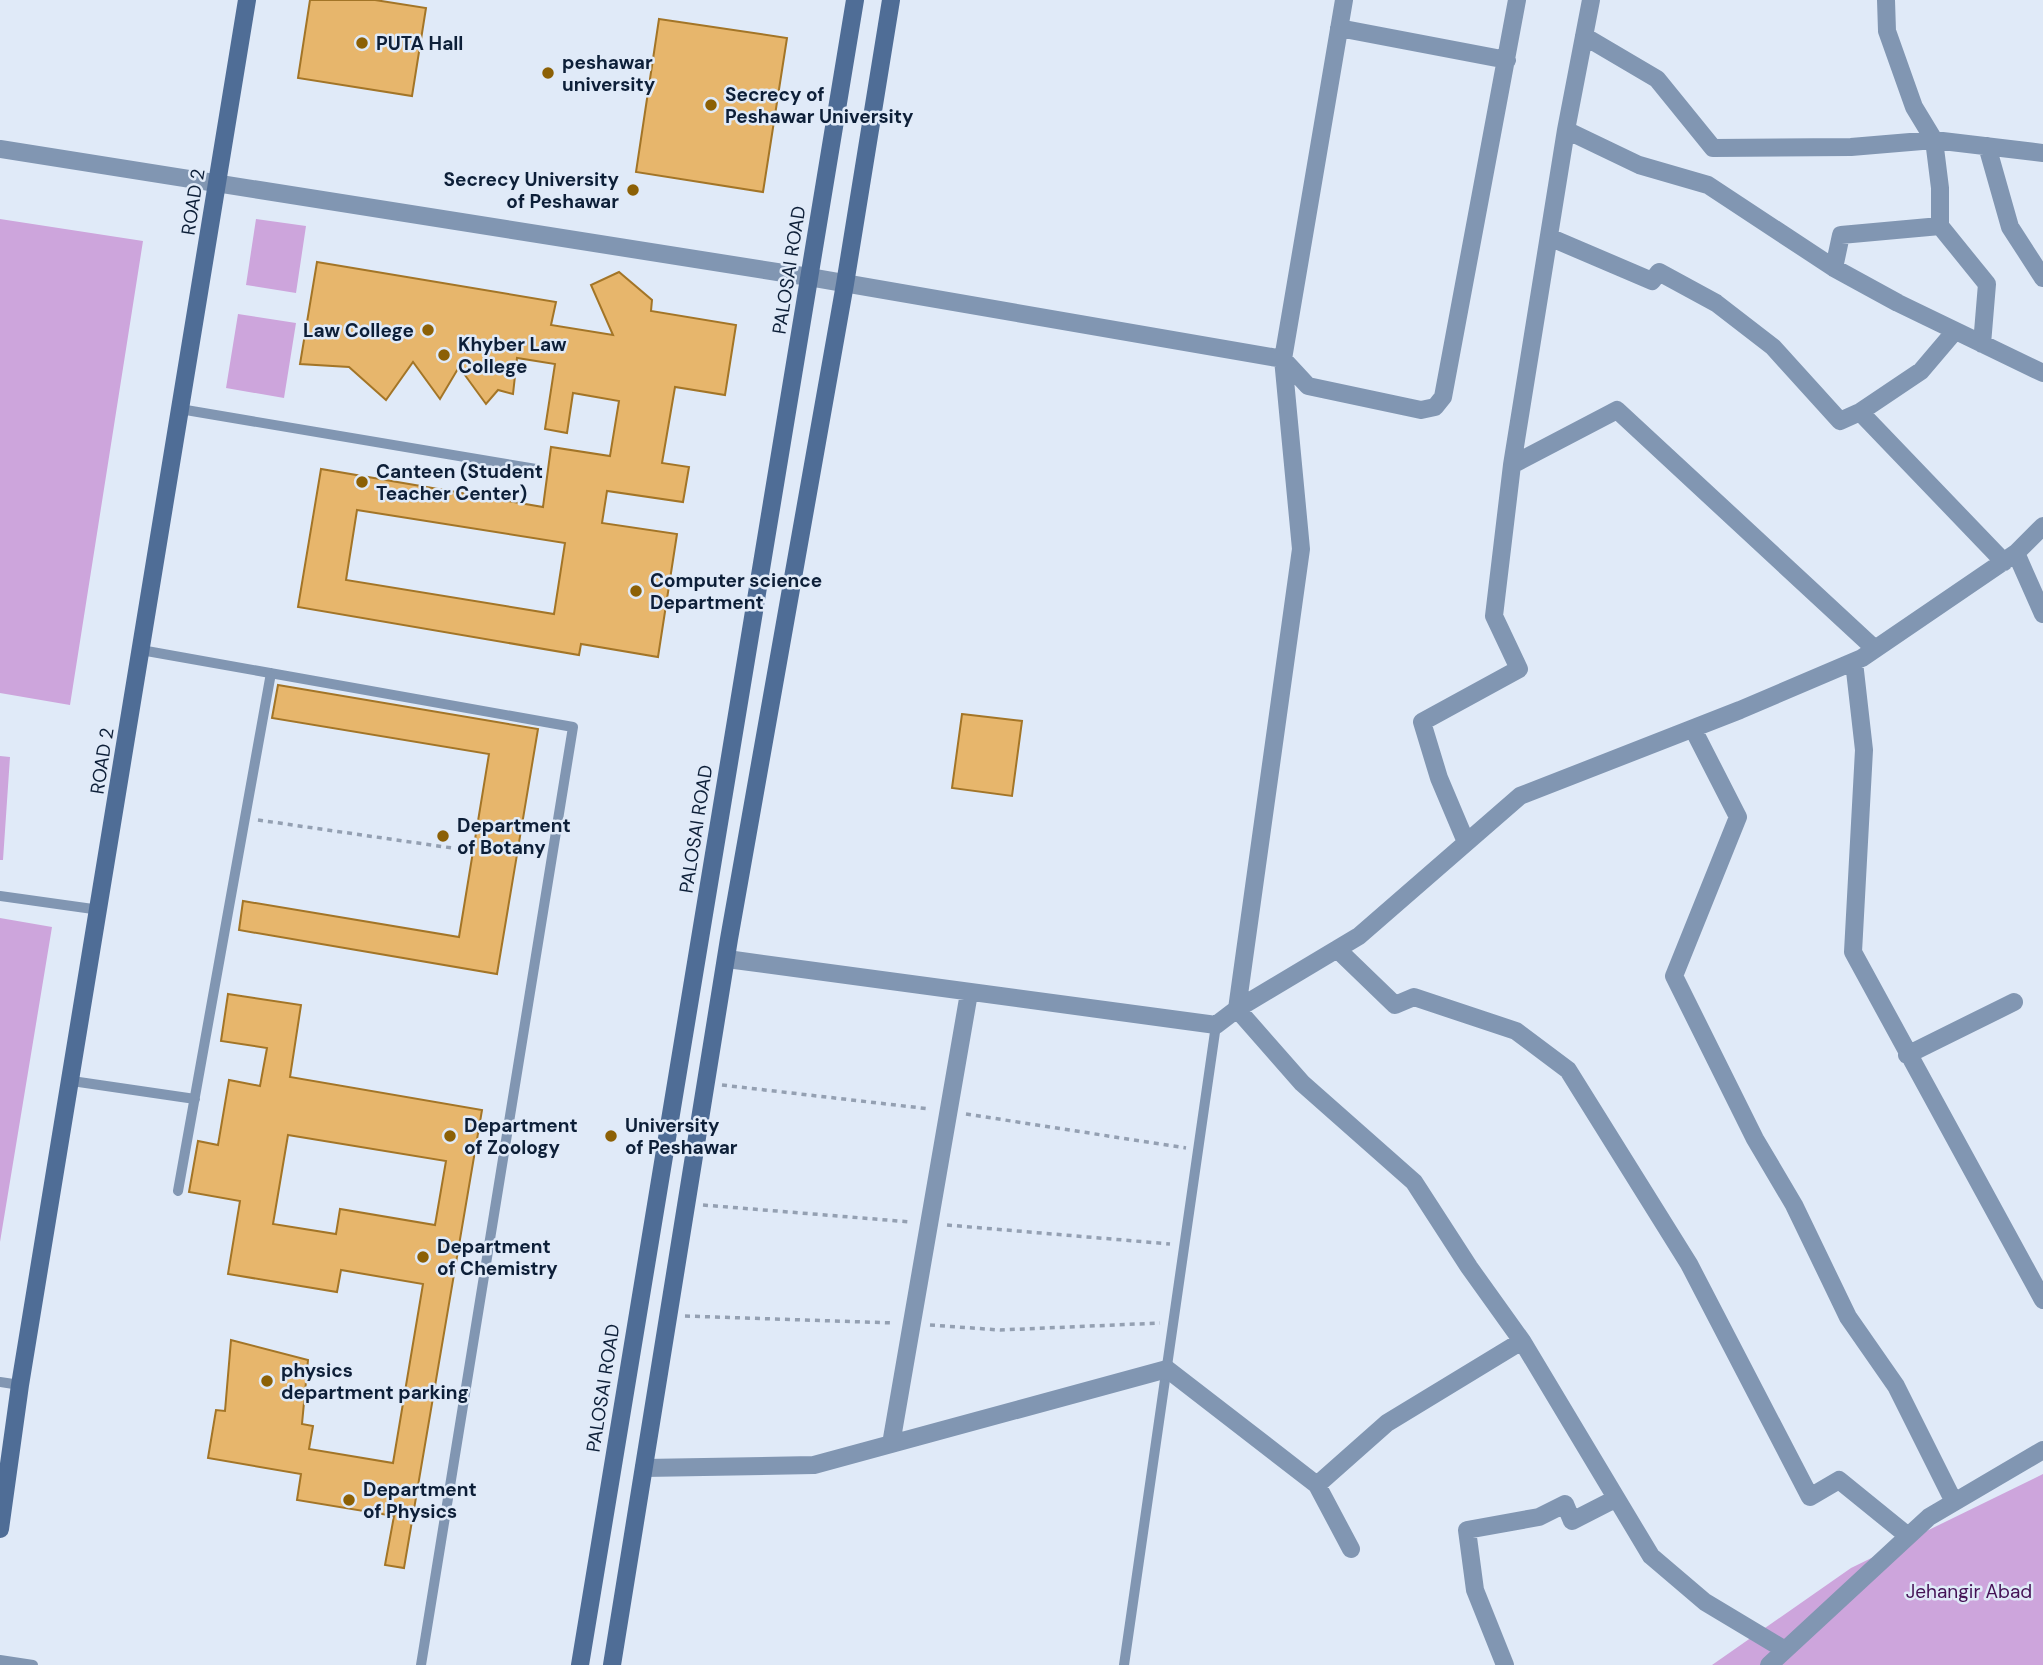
<svg xmlns="http://www.w3.org/2000/svg" width="2043" height="1665" viewBox="0 0 2043 1665" font-family="'DM Sans',sans-serif">
  <style>
    .green { fill: #cda5dc }
    .building { fill: #e7b66c; stroke: #a37527; stroke-width: 2; fill-rule: evenodd }
    .lines { fill: none; stroke-linecap: round; stroke-linejoin: round }
    .path { stroke: #94a0b2; stroke-width: 3.5; stroke-dasharray: 5 5; stroke-linecap: butt }
    .lane { stroke: #8196b2; stroke-width: 10 }
    .street { stroke: #8196b2; stroke-width: 18 }
    .secondary { stroke: #4f6d96; stroke-width: 18 }
    .poi-dot { fill: #8c6005; stroke: #e0eaf8; stroke-width: 2.5 }
    .labels { text-anchor: middle; dominant-baseline: central; stroke-width: 5; stroke-linejoin: round; paint-order: stroke }
    .poi-label { font-size: 19px; font-weight: bold; fill: #0d1f38; stroke: #e0eaf8; text-anchor: start }
    .street-label { font-size: 19px; fill: #0d1f38; stroke: #e0eaf8 }
    .park-label { font-size: 19px; fill: #415; stroke: #e0eaf8 }
  </style>
  <rect width="100%" height="100%" fill="#e0eaf8"/>
  <!-- green -->
  <path class="green" d="M0 219 143 241 70 705 0 693Z
    M256 219 306 226 296 293 246 285Z
    M238 314 296 323 284 398 226 388Z
    M0 756 10 757 3 860H0Z
    M0 918 52 927 0 1242Z
    M2043 1474V1665H1712L1851 1568Z"/>
  <!-- building -->
  <path class="building" d="M310 0H375L426 8 412 96 298 78Z
    M659 19 787 38 763 192 636 172Z
    M317 262 556 302 551 325 613 335 591 285 619 272 652 300 651 311 736 325 725 395 675 387 662 463 689 467 683 502 607 491 602 523 677 534 658 657 581 644 579 655 298 607 321 469 543 507 551 447 610 456 619 401 573 393 567 433 545 429 555 364 517 358 513 394 498 390 486 404 459 367 440 399 413 362 386 400 349 367 300 364ZM357 510 565 543 554 614 346 580Z
    M278 685 538 729 497 974 239 930 243 901 459 937 489 754 272 718Z
    M962 714 1022 721 1012 796 952 788Z
    M228 994 301 1005 290 1077 482 1110 404 1568 385 1565 394 1516 297 1500 301 1474 208 1458 216 1410 225 1411 231 1340 308 1360 302 1424 313 1426 309 1449 393 1463 423 1284 341 1270 337 1292 228 1274 240 1201 189 1192 198 1141 218 1145 229 1080 260 1086 267 1048 221 1041ZM288 1135 446 1161 435 1225 340 1209 336 1234 273 1224Z"/>
  <g class="lines">
    <!-- path -->
    <path class="path" d="M258 820 473 851
      M722 1085 930 1109
      M966 1114 1186 1148
      M703 1205 911 1222
      M947 1225 1170 1244
      M685 1316 894 1323
      M930 1325 1000 1330 1160 1323"/>
    <!-- lane -->
    <path class="lane" d="M180 409 536 469
      M141 650 573 727 421 1665
      M0 896 100 910
      M72 1081 195 1099
      M178 1191 271 673
      M0 1382 20 1385
      M0 1660 33 1665
      M1124 1665 1216 1025"/>
    <!-- street -->
    <path class="street" d="M1344 0 1283 359 1301 549 1237 1009 1302 1083 1414 1182 1469 1267 1522 1341 1651 1556 1705 1602 1785 1650
      M1886 0 1887 31 1914 107 1934 140 1940 188V226L1987 284 1982 344
      M1339 28 1507 60
      M1584 36 1657 79 1713 148 1851 147 1934 140 2043 153
      M1566 130 1639 165 1708 185 1834 268 1898 303 2043 373
      M1987 146 2010 227 2043 278
      M0 149 809 277 1283 359 1308 386 1421 410 1435 407 1443 397 1517 0
      M1549 237 1652 281 1659 272 1716 303 1773 347 1840 421 1860 412
      M1834 268 1841 235 1940 226
      M1955 331 1921 371 1860 412 2004 562
      M1512 465 1566 130 1591 0
      M2016 553 2043 614
      M1854 662 1864 750 1853 952 2043 1300
      M1693 729 1738 817 1674 976 1755 1139 1794 1205 1848 1317 1896 1386 1954 1502
      M1466 842 1439 778 1422 722 1519 669 1494 616 1512 465 1617 410 1875 649
      M1337 949 1395 1005 1414 997 1516 1031 1568 1070 1689 1264 1810 1497 1839 1480 1908 1536
      M727 959 1216 1025 1237 1009 1359 936 1520 796 1740 710 1862 658 2016 553 2043 526
      M1907 1055 2014 1002
      M891 1444 969 993
      M644 1468 814 1465 1167 1369 1317 1485 1351 1549
      M1317 1485 1387 1423 1522 1341
      M1505 1665 1475 1590 1467 1530 1539 1517 1565 1504 1572 1521 1615 1499
      M1769 1665 1929 1517 2043 1450"/>
    <!-- secondary -->
    <path class="secondary" d="M0 1529 20 1385 247 0
      M580 1665 855 0
      M612 1665 729 939 845 284 891 0"/>
  </g>
  <!-- markers -->
  <g class="poi-dot">
    <circle cx="362" cy="43" r="7"/>
    <circle cx="548" cy="73" r="7"/>
    <circle cx="711" cy="105" r="7"/>
    <circle cx="633" cy="190" r="7"/>
    <circle cx="428" cy="330" r="7"/>
    <circle cx="444" cy="355" r="7"/>
    <circle cx="362" cy="482" r="7"/>
    <circle cx="636" cy="591" r="7"/>
    <circle cx="443" cy="836" r="7"/>
    <circle cx="450" cy="1136" r="7"/>
    <circle cx="611" cy="1136" r="7"/>
    <circle cx="423" cy="1257" r="7"/>
    <circle cx="267" cy="1381" r="7"/>
    <circle cx="349" cy="1500" r="7"/>
  </g>
  <g class="labels">
    <!-- poi labels -->
    <g class="poi-label">
      <text x="376" y="43">PUTA Hall</text>
      <text x="562" y="62">peshawar<tspan x="562" dy="22">university</tspan></text>
      <text x="725" y="94">Secrecy of<tspan x="725" dy="22">Peshawar University</tspan></text>
      <text x="619" y="179" text-anchor="end">Secrecy University<tspan x="619" dy="22">of Peshawar</tspan></text>
      <text x="414" y="330" text-anchor="end">Law College</text>
      <text x="458" y="344">Khyber Law<tspan x="458" dy="22">College</tspan></text>
      <text x="376" y="471">Canteen (Student<tspan x="376" dy="22">Teacher Center)</tspan></text>
      <text x="650" y="580">Computer science<tspan x="650" dy="22">Department</tspan></text>
      <text x="457" y="825">Department<tspan x="457" dy="22">of Botany</tspan></text>
      <text x="464" y="1125">Department<tspan x="464" dy="22">of Zoology</tspan></text>
      <text x="625" y="1125">University<tspan x="625" dy="22">of Peshawar</tspan></text>
      <text x="437" y="1246">Department<tspan x="437" dy="22">of Chemistry</tspan></text>
      <text x="281" y="1370">physics<tspan x="281" dy="22">department parking</tspan></text>
      <text x="363" y="1489">Department<tspan x="363" dy="22">of Physics</tspan></text>
    </g>
    <!-- street labels -->
    <g class="street-label">
      <text transform="translate(193 202) rotate(-81)">ROAD 2</text>
      <text transform="translate(789 270) rotate(-81)">PALOSAI ROAD</text>
      <text transform="translate(102 761) rotate(-81)">ROAD 2</text>
      <text transform="translate(696 829) rotate(-81)">PALOSAI ROAD</text>
      <text transform="translate(603 1388) rotate(-81)">PALOSAI ROAD</text>
    </g>
    <!-- park labels -->
    <g class="park-label">
      <text x="1969" y="1591">Jehangir Abad</text>
    </g>
  </g>
</svg>
